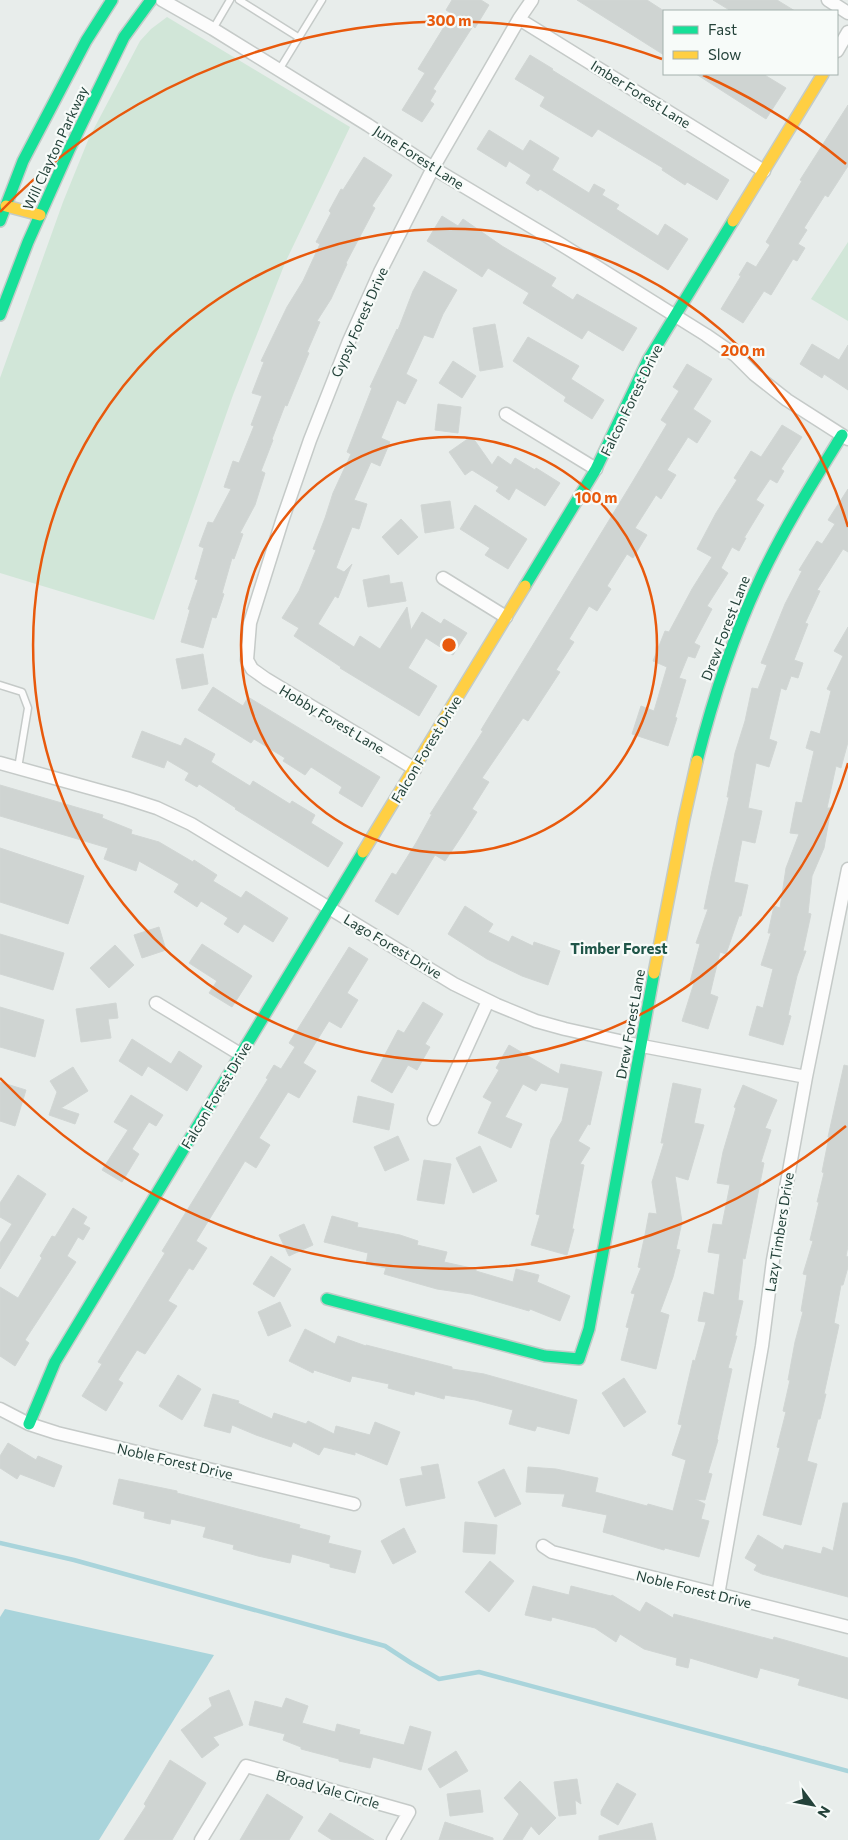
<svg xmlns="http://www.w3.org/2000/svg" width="848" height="1840" viewBox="0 0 848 1840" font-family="Commissioner,sans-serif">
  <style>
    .green { fill: #d1e6d8 }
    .water { fill: #a9d4db }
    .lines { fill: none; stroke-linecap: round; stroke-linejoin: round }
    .stream { stroke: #a9d4db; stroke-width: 4.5 }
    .building { fill: #cfd4d2; stroke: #d1d6d4 }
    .lane-casing { stroke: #c5cac8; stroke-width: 9 }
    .street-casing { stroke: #c5cac8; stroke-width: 15 }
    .fast-casing { stroke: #c3cbc8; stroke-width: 14 }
    .slow-casing { stroke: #c3cbc8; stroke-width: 14 }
    .lane { stroke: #fcfcfc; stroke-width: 6 }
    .street { stroke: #fcfcfc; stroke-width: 12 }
    .fast { stroke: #16e098; stroke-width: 11 }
    .slow { stroke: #ffcf43; stroke-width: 11 }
    .ring { fill: none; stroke: #e8590c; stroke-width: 2.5 }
    .labels { text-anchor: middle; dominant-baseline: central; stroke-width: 4.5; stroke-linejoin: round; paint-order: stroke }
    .street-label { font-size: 14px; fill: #24423a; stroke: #f7fbf9 }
    .neighbourhood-label { font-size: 15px; font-weight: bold; fill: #1f5548; stroke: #f7fbf9 }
    .centre { fill: #e8590c; stroke: #f7fbf9; stroke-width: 2.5 }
    .ring-label { font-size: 15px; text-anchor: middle; font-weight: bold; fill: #e8590c; stroke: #f7fbf9; stroke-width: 4.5; stroke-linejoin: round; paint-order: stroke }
  </style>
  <rect width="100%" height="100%" fill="#e8edeb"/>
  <!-- green -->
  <path class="green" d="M167 17 350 127 285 263 233 395 154 620 0 573V378L63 202 89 138 140 41 151 29Z
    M848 242V321L811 299Z"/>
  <!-- water -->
  <path class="water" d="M5 1609 214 1655 99 1840H0V1617Z"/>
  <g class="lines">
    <!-- stream -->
    <path class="stream" d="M0 1543 74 1560 385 1646 411 1663 439 1679 479 1672 848 1771"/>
  </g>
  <!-- building -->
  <path class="building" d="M452 0H481L489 5 475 28 473 26 433 89 436 91 430 101 434 104 422 122 402 110 425 73 418 69 452 14 446 10Z
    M577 0H647L664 11V55Z
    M713 0H777L795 11H731Z
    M530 55 553 69 552 70 729 180 717 200 687 182 685 185 662 170 663 168 598 129 592 137 540 106 545 97 515 79Z
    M696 74H763L786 88 766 119Z
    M848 105V166L828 197 825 195 804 228 807 230 798 244 805 248 797 261 793 259 771 295 764 291 743 323 721 309 741 276 739 275 747 262 756 267 770 245 766 242 802 181 800 180Z
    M489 130 523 151 530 140 559 158 552 170 589 193 594 184 605 190 602 195 619 205 616 209 658 236 665 224 688 239 668 270 540 189 538 191 526 183 531 175 509 161 506 167 477 149Z
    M364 157 392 175 372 206 375 208 346 263 347 264 331 299 317 321 320 322 307 352 309 353 287 406 285 405 272 439 273 440 261 471 265 473 255 505 240 533 243 534 234 559 232 558 222 593 224 594 216 618 212 617 203 648 181 642 190 610 188 609 198 580 195 579 204 548 199 546 208 522 213 523 231 489 224 487 233 461 239 463 254 426 251 425 262 396 252 393 264 362 261 361 287 307 303 281 320 244 316 242 331 213 329 211 341 189 343 190Z
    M442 216 458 226 463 219 502 246 556 278 551 286 573 300 577 294 637 328 623 351 588 330 582 339 523 303 529 293 488 268 482 277 427 241Z
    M424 271 457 290 443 314 433 338 424 335 406 374 417 380 405 404 397 400 381 438 390 442 380 466 371 462 354 500 367 504 359 529 352 527 336 568 344 572 352 564 338 598 335 596 318 624 354 647 360 636 380 649 407 607 411 630 422 612 441 624 444 619 467 633 453 655 426 638 408 668 437 686 419 716 340 668 341 667 294 636 299 628 282 618 299 591 316 550 313 549 325 518 333 493 351 454 347 452 372 388 370 387 397 329 398 330 413 291Z
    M495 324 503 367 480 371 473 328Z
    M528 337 579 366 571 379 604 400 592 419 564 401 566 397 513 361Z
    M812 344 839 360 848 345V390L824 374 822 378 800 364Z
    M453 361 476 376 462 398 439 383Z
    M687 364 712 379 693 409 711 421 697 443 688 437 667 470 676 475 661 499 656 495 635 528 647 535 633 558 627 554 607 586 611 589 597 611 589 606 569 639 574 642 556 670 560 672 528 721 523 718 482 778 489 782 472 809 477 812 463 834 445 861 435 855 398 915 375 901 392 873 396 875 416 843 432 814H430L483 731 481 730 498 702 633 481 667 424 661 420 679 391 673 387Z
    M438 404 461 407 458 433 435 430Z
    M782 425 802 437 781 469 784 471 777 483 770 479 756 500 764 505 744 538H746L739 551 732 547 721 568 728 573 707 606 712 609 694 643 700 646 695 658 688 656 679 678 686 680 675 717 677 718 668 746 632 734 641 706 654 711 667 667 653 661 665 631 669 632 692 589 712 557 697 549 716 513 737 480 734 478 751 451 761 457Z
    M469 438H473L492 465 498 456 511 465 515 458 535 470 536 468 560 483 545 506 516 488 509 500 496 491 499 487 472 470 465 475 449 452Z
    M848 489V552L843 549 817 590 820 591 805 623 808 624 794 660 803 663 798 678 791 676 786 690 781 688 769 739 777 742 769 767 756 763 748 808 762 811 755 843 742 840 734 882 748 885 741 916H739L726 954 720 952 710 994 718 997 708 1029 682 1021 694 983 690 982 700 944 696 943 708 909H704L712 871 729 797H727L735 753 745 721 752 688 758 689 767 665 761 663 785 604 802 571 799 570 817 541 822 544 835 524 828 520Z
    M450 501 454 528 425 533 421 505Z
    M475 505 527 539 508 569 485 555 490 548 460 529Z
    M401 519 418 537 398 555 382 537Z
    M389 575 390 584 402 582 406 601 368 607 363 580Z
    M848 627V742L841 768 836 766 827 808H831L824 848 812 876 808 913 811 914 803 951H806L797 976 788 1015 791 1016 783 1045 749 1035 757 1006 763 1008 773 969 761 965 771 933H768L774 906 780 908 786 868 799 834 790 833 796 802 802 803 814 751 806 748 811 731 820 734 831 691 827 689 843 656 834 651Z
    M203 654 208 684 182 689 176 659Z
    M213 687 243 706 248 697 380 777 362 807 339 793 342 787 311 767 305 775 283 761 285 758 254 739 251 743 198 710Z
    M142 731 181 746 185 738 215 754 211 762 250 786 253 781 290 804 292 801 315 815 311 823 343 843 328 867 235 809 236 808 199 784 197 787 185 780 189 773 167 760 164 768 132 757Z
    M0 785 103 815 102 818 132 830 131 834 159 842 193 862 194 860 217 875 213 881 241 898 246 891 288 918 273 942 244 924 238 933 224 924 228 918 201 901 197 907 174 892 179 884 139 861 136 871 104 859 108 848 0 816Z
    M0 848 84 876 68 924 0 902Z
    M465 906 493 924 488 932 509 942 512 936 533 946 534 942 560 951 548 985 522 976 487 959 448 934Z
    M159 927 166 950 142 958 134 935Z
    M0 934 64 953 53 990 0 974Z
    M202 944 252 976 232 1007 209 993 217 981 189 963Z
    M115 945 134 965 109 988 90 968Z
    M349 947 368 959 347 993 358 1000 341 1028 329 1021 303 1063 316 1071 299 1098 288 1092 259 1138 270 1145 256 1168 245 1161 220 1202 196 1241 207 1248 193 1270 189 1268 168 1301 177 1306 145 1354 137 1350 118 1380 123 1383 106 1411 82 1396 102 1364 98 1362 165 1253 162 1251 268 1079 266 1078 274 1065 281 1069 295 1047 289 1043Z
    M423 1002 443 1014 425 1044 430 1047 417 1070 408 1065 392 1093 371 1081 398 1030 404 1033Z
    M116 1003 118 1018 108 1019 111 1038 81 1042 76 1009Z
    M0 1007 44 1020 35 1057 0 1047Z
    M132 1039 171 1064 179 1051 202 1066 187 1091 148 1066 142 1076 119 1061Z
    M509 1045 559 1074 561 1064 602 1072 590 1125 588 1124 578 1141 590 1148 580 1164 584 1165 572 1229H574L567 1255 531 1245 540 1215 536 1214 551 1139 562 1121 569 1088 541 1083 536 1091 523 1084 505 1117 522 1124 511 1148 478 1133 492 1102 483 1097 499 1070 496 1068Z
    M844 1065 848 1066V1246L846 1256 848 1257V1267L843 1285H841L834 1323 839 1325 824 1394H826L820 1419H818L807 1461 817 1464 801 1525 763 1515 780 1448 777 1447 786 1412 783 1411 790 1380H788L795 1342 803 1312 801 1311 807 1275 803 1274 813 1241 810 1240 819 1202H817L824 1173 822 1172 829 1137H828Z
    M73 1067 88 1091 61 1108 79 1114 75 1124 49 1115 57 1092 50 1081Z
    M0 1082 26 1090 15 1126 0 1121Z
    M673 1083 701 1089 694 1123 704 1125 688 1180 675 1176 682 1222 676 1249 680 1250 673 1277 660 1312 669 1315 656 1369 621 1360 629 1328 626 1327 635 1294 631 1293 641 1268 638 1267 645 1235 649 1213 657 1214 652 1182 664 1143H661Z
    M743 1085 777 1100 765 1128 771 1130 761 1162 764 1163 745 1259 743 1258 738 1300 743 1301 735 1336H737L728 1368 732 1369 717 1439 718 1440 708 1473 712 1474 705 1500 695 1499 705 1504 701 1519 709 1521 699 1557 665 1548 664 1550 603 1532 607 1515 562 1506 565 1494 526 1492 528 1467 556 1469 598 1478 595 1492 647 1506 648 1504 673 1511 686 1460 672 1455 682 1425 678 1424 693 1360 695 1361 706 1322 698 1321 704 1292 714 1295 720 1254 708 1252 713 1224 722 1225 730 1185 717 1183 723 1152 736 1108 734 1107Z
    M131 1095 163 1115 156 1126 149 1122 132 1149 139 1154 122 1182 102 1170 128 1130 114 1122Z
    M358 1096 394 1104 389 1130 353 1122Z
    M398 1136 409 1160 385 1171 374 1147Z
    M480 1146 497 1181 473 1193 456 1158Z
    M424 1160 451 1164 444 1204 417 1200Z
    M18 1175 46 1194 0 1269V1243L12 1224 0 1217V1203Z
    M73 1208 87 1217 83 1224 90 1228 83 1240 78 1237 67 1256 76 1262 25 1340 29 1343 15 1366 0 1356V1287L18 1298 42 1258 40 1256 52 1236 55 1237Z
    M332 1216 358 1223 357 1227 400 1235 418 1241 417 1245 447 1252 444 1262 476 1269V1271L513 1282 516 1269 539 1275 537 1282 570 1296 560 1321 530 1309 529 1311 471 1294 437 1289 384 1274 386 1268 366 1264 368 1253 324 1242Z
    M304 1224 313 1245 289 1256 279 1235Z
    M271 1256 291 1269 274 1297 253 1284Z
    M280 1302 291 1326 268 1336 258 1312Z
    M305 1329 335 1344 338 1336 366 1346V1345L452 1367V1369L484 1374 577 1400 569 1434 537 1426 535 1431 509 1424 513 1410 475 1400 445 1395 444 1399 415 1391 414 1395 388 1388 389 1384 352 1376 350 1382 314 1370 313 1373 289 1361Z
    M178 1375 201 1389 182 1420 159 1406Z
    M624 1378 646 1412 624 1427 602 1393Z
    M213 1394 239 1401 238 1403 272 1419 274 1413 306 1424 308 1421 334 1434 336 1426 370 1435 375 1422 400 1432 387 1465 355 1452V1455L324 1447 319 1455 293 1442 291 1447 256 1435 232 1425 230 1433 204 1426Z
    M8 1443 36 1460 38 1456 62 1466 54 1487 20 1474 17 1479 0 1468V1456Z
    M438 1464 445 1498 406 1506 400 1479 423 1475 421 1467Z
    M504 1469 521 1504 495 1517 478 1482Z
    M119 1479 177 1491V1493L300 1525 299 1528 330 1536 328 1543 361 1551 355 1573 330 1567V1564L292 1554 290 1563 258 1556 233 1549 234 1545 203 1537 206 1527 171 1519 170 1524 144 1518 145 1512 113 1504Z
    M843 1503H848V1597L762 1574 754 1570 757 1565 745 1558 758 1535 783 1550 785 1545 821 1554 823 1547 833 1551Z
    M465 1522 497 1525 495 1554 463 1552Z
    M404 1528 416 1552 393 1564 381 1541Z
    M490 1561 514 1581 489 1612 465 1592Z
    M533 1586 569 1595 571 1586 611 1596 612 1595 640 1612 646 1602 673 1618 674 1614 773 1640 774 1637 848 1658V1699L798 1685 800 1679 760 1668 757 1678 690 1658 688 1668 676 1665 677 1658 644 1649 620 1634 616 1642 595 1628 552 1617 551 1621 525 1615Z
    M229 1690 243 1725 213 1737 219 1745 202 1758 181 1730 212 1706 209 1698Z
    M286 1698 308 1706 302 1723 335 1732 337 1724 360 1730 359 1734 404 1745 410 1726 431 1732 421 1770 373 1757 370 1768 339 1761V1759L301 1749V1747L283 1740 285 1734 249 1725 255 1701 282 1708Z
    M456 1751 468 1771 440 1788 428 1769Z
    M170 1760 206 1783 172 1840H124L146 1806 144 1804Z
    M577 1779 581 1804 575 1800 576 1814 559 1816 554 1782Z
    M520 1781 556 1818 539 1835 531 1826 522 1840H503L519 1814 504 1798Z
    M617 1783 636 1794 618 1825 601 1815V1811Z
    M480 1790 483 1812 450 1816 447 1794Z
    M267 1794 303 1817 289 1840H240Z
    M330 1813 374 1840H332L318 1831Z
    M445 1822 493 1838V1840H439Z
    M652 1823 656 1840H599V1836Z"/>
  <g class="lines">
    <!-- lane casing -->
    <g class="lane-casing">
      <path id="lane" d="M239 0 298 37
        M213 29 230 0
        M279 70 322 0
        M0 685 22 692 28 708 18 768"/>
    </g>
    <!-- street casing -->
    <g class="street-casing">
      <path id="street" d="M162 0 213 29 368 125 433 168 562 245 706 335 735 355 754 374 787 400 848 439
        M828 0 848 13
        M519 19 764 171
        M837 51 848 32
        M506 414 596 469
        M443 578 506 617
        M0 763 126 798 157 808 191 824 454 984 497 1005 536 1021 565 1029 642 1046 806 1077
        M415 769 266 679 252 669 247 660 250 623 282 521 310 440 349 341 380 272 433 168 519 19 532 0
        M156 1003 240 1054
        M434 1119 488 1001
        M0 1409 29 1424 57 1433 354 1504
        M543 1546 552 1552 848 1627
        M718 1595 762 1346 773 1260 806 1077 848 869
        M201 1840 246 1766 409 1812 393 1840"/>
    </g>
    <!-- fast casing -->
    <g class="fast-casing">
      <path id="fast" d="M0 221 23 161 86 41 112 0
        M0 315 28 242 70 148 124 37 151 0
        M525 586 596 469 648 360 733 221
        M697 761C713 698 733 636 761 577 784 528 813 482 842 435
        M327 1299 545 1356 579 1359 589 1329 654 973
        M29 1424 55 1362 363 852"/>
    </g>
    <!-- slow casing -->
    <g class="slow-casing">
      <path id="slow" d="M6 206 40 215
        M733 221 823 74
        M363 852 525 586
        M654 973 684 819 697 761"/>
    </g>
    <!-- lane -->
    <use href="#lane" class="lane"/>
    <!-- street -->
    <use href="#street" class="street"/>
    <!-- fast -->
    <use href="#fast" class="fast"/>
    <!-- slow -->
    <use href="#slow" class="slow"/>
  </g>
  <!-- distance rings -->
  <g class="ring">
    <circle cx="449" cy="645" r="208"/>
    <path d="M848 763A416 416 0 1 1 848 527"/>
    <path d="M846 1126A624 624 0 0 1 0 1078M0 212A624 624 0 0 1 662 59M703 75A624 624 0 0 1 846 164"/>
  </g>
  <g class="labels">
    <!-- street labels -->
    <g class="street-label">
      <text transform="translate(641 94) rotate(32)">Imber Forest Lane</text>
      <text transform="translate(55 148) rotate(-65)">Will Clayton Parkway</text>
      <text transform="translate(419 157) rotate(33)">June Forest Lane</text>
      <text transform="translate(359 322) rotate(-66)">Gypsy Forest Drive</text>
      <text transform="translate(631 400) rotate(-64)">Falcon Forest Drive</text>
      <text transform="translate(725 628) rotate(-69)">Drew Forest Lane</text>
      <text transform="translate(332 719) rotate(31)">Hobby Forest Lane</text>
      <text transform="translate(426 749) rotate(-59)">Falcon Forest Drive</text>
      <text transform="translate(393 946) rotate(31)">Lago Forest Drive</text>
      <text transform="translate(630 1024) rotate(-80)">Drew Forest Lane</text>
      <text transform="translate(216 1095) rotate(-59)">Falcon Forest Drive</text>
      <text transform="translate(779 1232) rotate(-81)">Lazy Timbers Drive</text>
      <text transform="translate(175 1461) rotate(13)">Noble Forest Drive</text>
      <text transform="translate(694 1589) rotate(14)">Noble Forest Drive</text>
      <text transform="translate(328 1789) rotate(16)">Broad Vale Circle</text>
    </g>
    <!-- neighbourhood labels -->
    <g class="neighbourhood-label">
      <text x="619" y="948">Timber Forest</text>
    </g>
  </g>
  <circle cx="449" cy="645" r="8" class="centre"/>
  <g class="ring-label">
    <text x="449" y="26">300 m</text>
    <text x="743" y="356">200 m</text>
    <text x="596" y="503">100 m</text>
  </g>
  <!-- legend -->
  <rect x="663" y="10" width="175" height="65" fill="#f7fbf9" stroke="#a3b1ad"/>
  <rect x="673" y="26" width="25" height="8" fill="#16e098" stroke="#a3b1ad"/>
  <text x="708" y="35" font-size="15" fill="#24423a">Fast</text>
  <rect x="673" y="51" width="25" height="8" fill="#ffcf43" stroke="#a3b1ad"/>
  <text x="708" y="60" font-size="15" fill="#24423a">Slow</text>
  <!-- north arrow -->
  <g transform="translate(813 1805) rotate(122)" stroke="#f7fbf9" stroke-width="4" paint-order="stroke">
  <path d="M0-4L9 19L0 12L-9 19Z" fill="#24423a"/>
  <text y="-8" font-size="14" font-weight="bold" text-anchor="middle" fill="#24423a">N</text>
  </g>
</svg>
